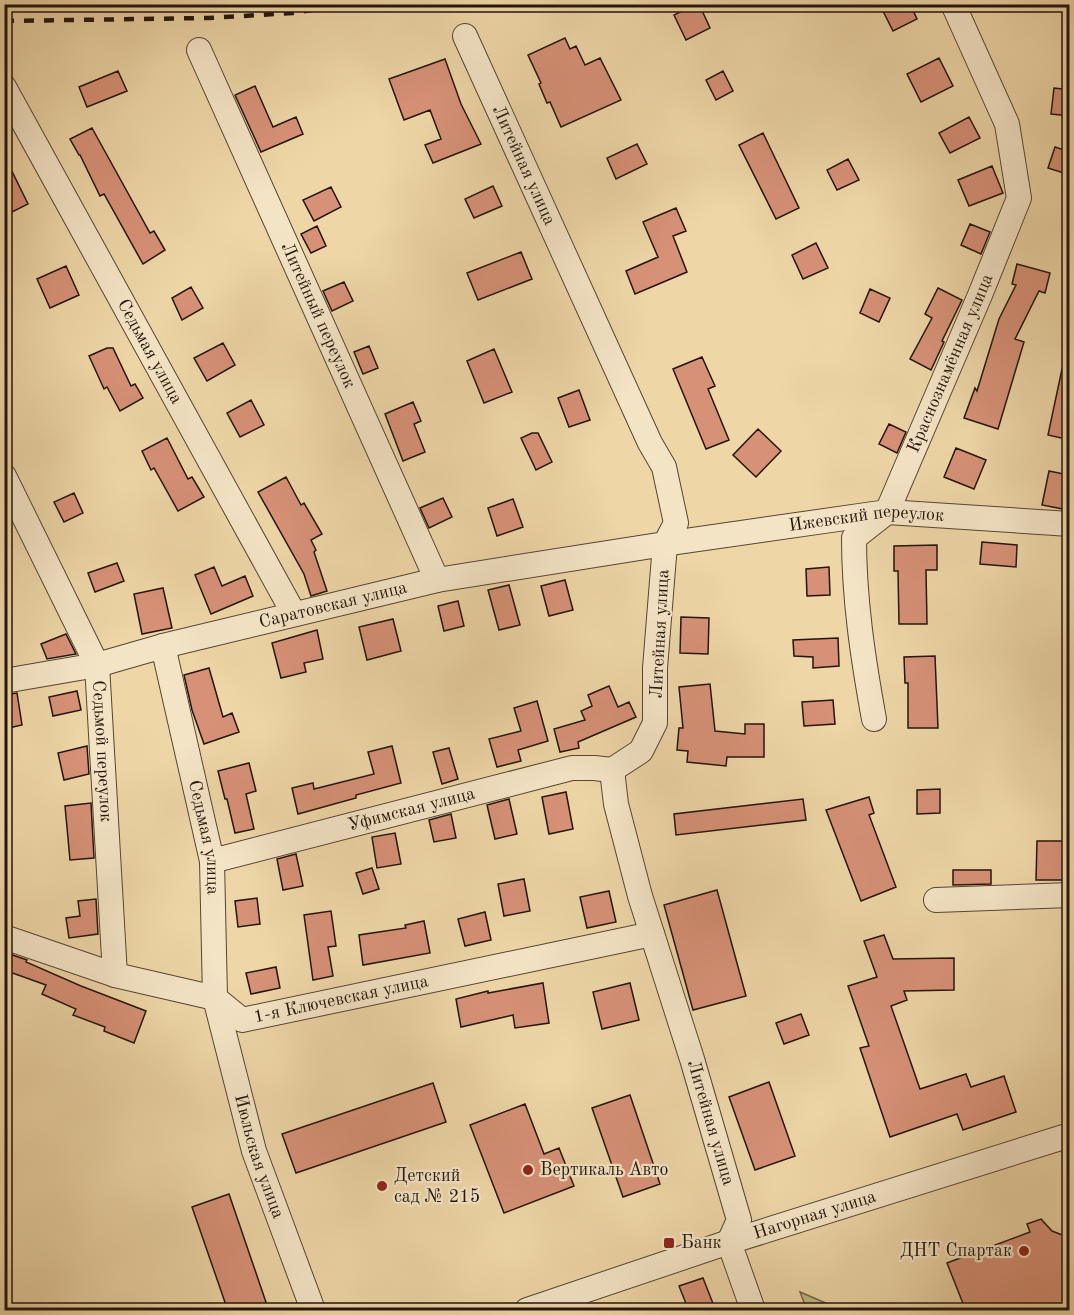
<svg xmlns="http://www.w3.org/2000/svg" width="1074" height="1315" viewBox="0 0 1074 1315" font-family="'Old Standard TT',serif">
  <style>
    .green { fill: #bfbc83; stroke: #706848; stroke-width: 1.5 }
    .building { fill: #d79177; stroke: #22150c; stroke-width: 1.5 }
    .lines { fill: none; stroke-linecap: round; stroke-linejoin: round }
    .street-casing { stroke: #554533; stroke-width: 26 }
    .street { stroke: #f4e4c6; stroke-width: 24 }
    .rail { stroke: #22150c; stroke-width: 4.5; stroke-dasharray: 10 10; stroke-linecap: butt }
    .poi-dot { fill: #8f2418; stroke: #f4e4c6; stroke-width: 2 }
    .labels { text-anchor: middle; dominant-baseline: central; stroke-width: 4.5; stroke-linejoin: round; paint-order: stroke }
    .street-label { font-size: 18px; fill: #22150c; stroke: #f4e4c6 }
    .poi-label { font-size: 18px; fill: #22150c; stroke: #f4e4c6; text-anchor: start }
  </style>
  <rect width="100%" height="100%" fill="#eed6a7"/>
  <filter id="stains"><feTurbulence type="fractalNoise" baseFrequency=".00333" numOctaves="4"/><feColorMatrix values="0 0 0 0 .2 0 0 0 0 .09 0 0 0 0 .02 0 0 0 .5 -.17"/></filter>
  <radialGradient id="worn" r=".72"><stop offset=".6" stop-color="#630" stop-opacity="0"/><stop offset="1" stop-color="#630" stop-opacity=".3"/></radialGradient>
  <!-- green -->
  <path class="green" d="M800 1292 842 1310H807Z"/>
  <!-- building -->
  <path class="building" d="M696 4H699L710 28 686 40 674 15Z
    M891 4H910L917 19 893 31 882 9Z
    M565 38 570 49 576 46 585 65 600 58 621 100 561 127 550 102 547 103 539 84 541 83 528 55Z
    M939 58 953 86 921 102 907 74Z
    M445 59 461 104 481 144 433 163 425 145 441 139 430 110 404 120 389 79Z
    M118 71 127 91 87 107 79 87Z
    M723 71 733 91 716 100 706 80Z
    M255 86 273 127 296 117 303 134 261 152 235 95Z
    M1054 88 1070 90V116L1051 114Z
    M969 117 980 138 950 153 939 133Z
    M92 128 150 233 154 231 165 250 143 264 104 194 100 196 80 155H79L70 139Z
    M763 133 799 208 776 219 739 145Z
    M637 144 647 164 616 179 607 158Z
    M1055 147 1070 152V175L1048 168Z
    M4 155 28 204 4 216Z
    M848 159 859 180 837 190 827 170Z
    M992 166 1003 193 969 206 958 180Z
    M493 186 502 206 474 218 465 199Z
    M331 187 341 207 314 221 303 200Z
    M676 208 686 231 673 236 687 272 635 294 626 271 658 257 643 222Z
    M970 224 990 232 981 254 961 245Z
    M317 226 326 246 311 253 301 234Z
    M816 243 828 268 803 279 792 255Z
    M521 252 532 279 478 300 467 273Z
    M1017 264 1050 273 1045 293 1039 291 1015 339 1024 342 998 429 964 418 975 388 977 391 999 319 1016 285 1012 284Z
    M66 266 79 295 50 308 37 279Z
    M344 282 353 301 332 311 323 291Z
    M191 287 203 308 182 320 172 298Z
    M938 288 962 300 942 341 944 342 931 370 910 359 932 318 925 314Z
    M870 289 890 298 879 322 860 313Z
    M223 343 235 365 207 381 194 358Z
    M369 346 378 368 363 374 354 352Z
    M107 348H113L131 386 135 384 143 398 120 411 107 387 104 389 89 356Z
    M494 349 512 392 484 403 467 361Z
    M702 357 715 386 708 389 729 440 706 449 673 369Z
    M1062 369H1070V440L1048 435Z
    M579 390 590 420 569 427 558 398Z
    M251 400 264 425 240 437 227 413Z
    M413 402 421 421 414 424 425 452 403 461 385 414Z
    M889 424 906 432 897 453 879 444Z
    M758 429 781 451 756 477 733 455Z
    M532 433H538L552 462 536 470 521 438Z
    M167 438 188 479 192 477 204 497 178 511 154 468 151 470 142 451Z
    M956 448 986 460 974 489 944 477Z
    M1049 471 1069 475 1063 509 1042 505Z
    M286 477 301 505 304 503 322 534 311 540 316 550 314 552 327 591 311 596 304 574 258 492Z
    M74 493 83 513 64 522 54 502Z
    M443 498 452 517 429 528 420 508Z
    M513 499 523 527 497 536 488 508Z
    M982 542 1017 545 1016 567 980 564Z
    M937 545V570H926L927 624H899L898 571H894V546Z
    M117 563 124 581 95 592 88 573Z
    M214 567 222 586 245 576 253 596 211 614 195 575Z
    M829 567 830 595 807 596 806 569Z
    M565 580 573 610 549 616 541 586Z
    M509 585 520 625 499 630 488 590Z
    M163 588 172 628 142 634 134 594Z
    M458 601 464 626 444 631 438 606Z
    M681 617 709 618 708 654 680 653Z
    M393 619 401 651 367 660 359 627Z
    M317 630 323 659 304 663 306 672 281 678 272 643Z
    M66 634 76 654 47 659 41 644Z
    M838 638 839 666 813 668V657L794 656 793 640Z
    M935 656 938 728H908V683H905L904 657Z
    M209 668 223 717 232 713 239 732 204 744 192 710 184 675Z
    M710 684 715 731 745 734V724H764V757H727L726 766 687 762 688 751 677 750 679 728H683L679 687Z
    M609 686 618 707 629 702 636 717 578 742 579 748 560 752 554 729 585 720 581 711 592 706 588 695Z
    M77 691 81 710 53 716 49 697Z
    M17 693 22 725 4 729V695Z
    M833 700 835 724 804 726 802 702Z
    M537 701 548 741 518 750 521 761 497 767 489 739 521 731 514 708Z
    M87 746 89 774 64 780 58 753Z
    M392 746 401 783 356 795V798L298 814 292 788 313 783 314 789 374 774 368 752Z
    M449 748 458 779 442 784 433 752Z
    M249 763 256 791 246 794 254 829 235 833 227 799H225L218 771Z
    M940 789V813L917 814V790Z
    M566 792 573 829 549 834 542 797Z
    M869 797 874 813 869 815 896 887 861 901 826 810Z
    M509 799 517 834 495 839 487 805Z
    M803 799 806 820 676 835 674 814Z
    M91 803 94 858 70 860 65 806Z
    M451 814 456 838 434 842 429 820Z
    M395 833 401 864 377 868 372 837Z
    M1037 841H1070V880H1036Z
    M296 854 303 886 283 890 277 859Z
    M372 868 379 889 363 894 356 873Z
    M953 870H991V884L953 885Z
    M524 879 530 911 504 916 498 884Z
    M717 890 746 996 693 1010 664 905Z
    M609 891 616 922 587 928 580 897Z
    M257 898 260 924 238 927 235 901Z
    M96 899 98 934 69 938 66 918 80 916 78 901Z
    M331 911 336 946 328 947 333 976 313 980 304 915Z
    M485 912 491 940 465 946 458 919Z
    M424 921 430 953 363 965 359 935 406 928 405 925Z
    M884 935 893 959 954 958V990L904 991 907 1000 891 1006 920 1089 966 1074 971 1087 1004 1076 1016 1112 963 1130 957 1114 890 1137 860 1048 869 1046 848 986 877 977 864 941Z
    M4 952 27 960 26 962 81 986 146 1011 134 1043 104 1031 105 1027 73 1015 76 1009 42 994 46 985 4 970Z
    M276 967 280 988 251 994 246 973Z
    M543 983 549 1023 515 1028 513 1015 461 1027 456 999 488 991V993Z
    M630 983 639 1020 602 1029 593 992Z
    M801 1014 809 1035 784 1044 776 1023Z
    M769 1082 795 1156 755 1170 729 1097Z
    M433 1083 446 1122 296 1173 282 1134Z
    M630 1095 660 1184 623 1197 592 1108Z
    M525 1104 544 1154 559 1148 574 1186 504 1213 470 1125Z
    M229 1194 269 1311H228L192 1207Z
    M1041 1219 1052 1231 1070 1238V1300L1042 1311H966L947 1263 1030 1232 1027 1224Z
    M703 1278 714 1306 701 1311H689L679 1286Z"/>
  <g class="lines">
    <!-- street casing -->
    <g class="street-casing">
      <g id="street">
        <path id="s1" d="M465 36 650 443 664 467 676 523 665 544 655 668V723L641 751 612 770 616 804 640 896 692 1059 739 1220 729 1242"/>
        <path id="s2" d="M199 50 437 580"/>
        <path id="s3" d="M4 87 294 614"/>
        <path id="s4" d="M4 476 97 665 115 975"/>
        <path id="s5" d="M163 646 212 861 215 998 254 1151 313 1310"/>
        <path id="s6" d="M4 681 97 665 163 646 437 580 671 543 887 512 1070 524"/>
        <path id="s7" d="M874 719C863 659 854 599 854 538L887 512 980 295 1019 198 1007 124 953 4"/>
        <path id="s8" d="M212 861 572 768H594L612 770"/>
        <path d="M936 900 1070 895"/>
        <path id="s9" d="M4 937 115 975 215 998 242 1020 652 934"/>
        <path d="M729 1242 753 1310"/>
        <path id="s10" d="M527 1310 729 1242 1070 1135"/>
      </g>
    </g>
    <!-- street -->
    <use href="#street" class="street"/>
    <!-- rail -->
    <path class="rail" d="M4 21 208 18 293 13 349 4"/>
  </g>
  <!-- markers -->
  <g class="poi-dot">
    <circle cx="528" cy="1170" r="6"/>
    <circle cx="382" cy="1186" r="6"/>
    <rect x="663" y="1237" width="12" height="12" rx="3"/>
    <circle cx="1024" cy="1251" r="6"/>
  </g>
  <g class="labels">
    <!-- street labels -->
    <g class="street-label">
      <text stroke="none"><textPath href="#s1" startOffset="142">Литейная улица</textPath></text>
      <text stroke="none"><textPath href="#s2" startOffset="291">Литейный переулок</textPath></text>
      <text stroke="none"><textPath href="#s3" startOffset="302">Седьмая улица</textPath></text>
      <text stroke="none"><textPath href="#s7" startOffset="386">Краснознамённая улица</textPath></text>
      <text stroke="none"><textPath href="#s6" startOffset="879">Ижевский переулок</textPath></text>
      <text stroke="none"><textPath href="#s6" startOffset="338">Саратовская улица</textPath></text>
      <text transform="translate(660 634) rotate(-87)">Литейная улица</text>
      <text stroke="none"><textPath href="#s4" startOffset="297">Седьмой переулок</textPath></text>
      <text stroke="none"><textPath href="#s8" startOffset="206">Уфимская улица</textPath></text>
      <text stroke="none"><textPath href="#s5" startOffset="196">Седьмая улица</textPath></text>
      <text stroke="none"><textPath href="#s9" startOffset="356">1-я Ключевская улица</textPath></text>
      <text stroke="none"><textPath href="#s1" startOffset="1168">Литейная улица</textPath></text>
      <text stroke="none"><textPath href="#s5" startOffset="522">Июльская улица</textPath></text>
      <text stroke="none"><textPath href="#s10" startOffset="303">Нагорная улица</textPath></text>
    </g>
    <!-- poi labels -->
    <g class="poi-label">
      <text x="540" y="1170">Вертикаль Авто</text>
      <text x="394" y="1176">Детский<tspan x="394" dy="21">сад № 215</tspan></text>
      <text x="681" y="1243">Банк</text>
      <text x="1012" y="1251" text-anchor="end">ДНТ Спартак</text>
    </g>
  </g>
  <!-- margin -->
  <rect width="1074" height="1315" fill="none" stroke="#eed6a7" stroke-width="24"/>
  <rect x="6" y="6" width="1062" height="1303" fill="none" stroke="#22150c" stroke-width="3"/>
  <rect x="12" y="12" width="1050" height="1291" fill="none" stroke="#22150c" stroke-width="1.5"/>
  <rect width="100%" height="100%" filter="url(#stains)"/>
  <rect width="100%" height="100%" fill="url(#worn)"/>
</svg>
